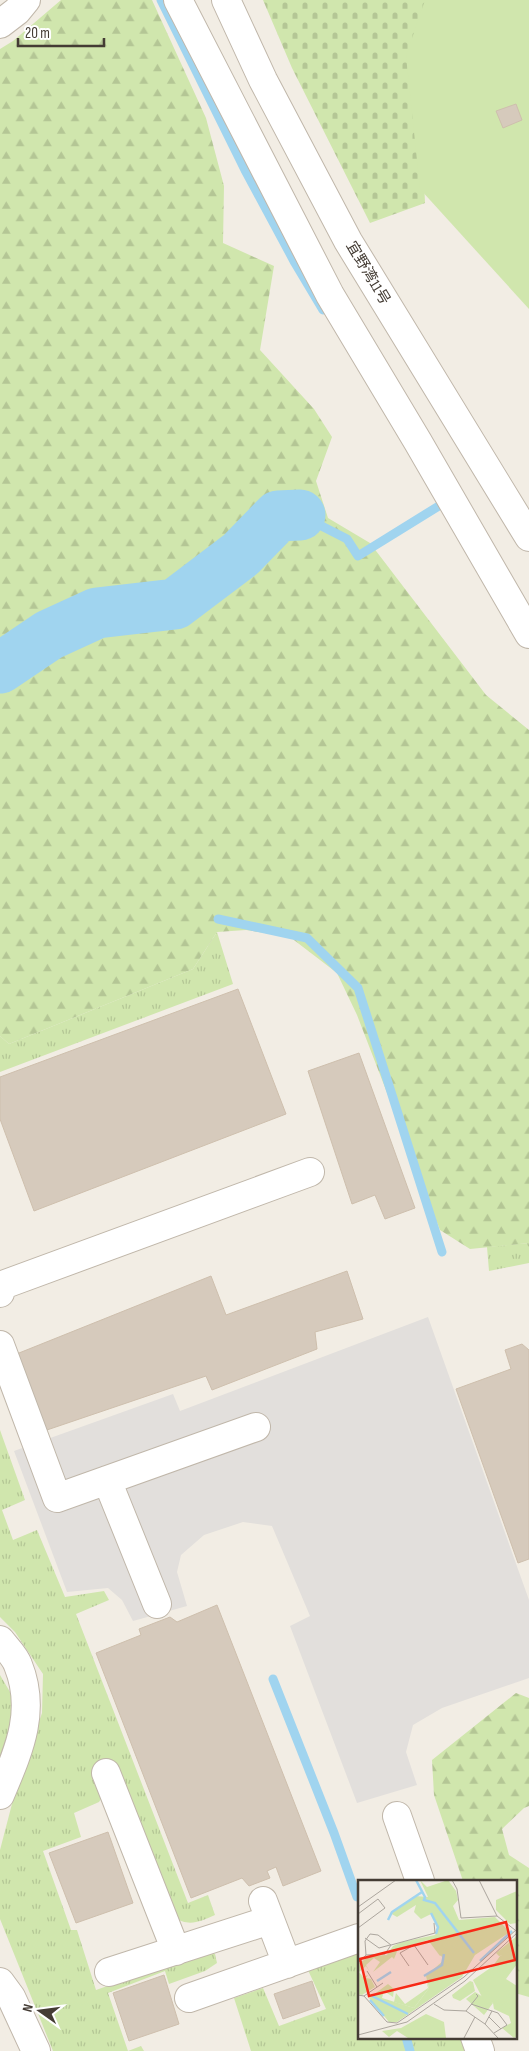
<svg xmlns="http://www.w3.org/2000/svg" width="529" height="2051" viewBox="0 0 529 2051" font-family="'Sofia Sans Condensed','Noto Sans JP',sans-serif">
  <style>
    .grass { fill: url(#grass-tufts) }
    .forest { fill: url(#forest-firs) }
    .cemetery { fill: url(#cemetery-stones) }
    .park { fill: #d0e6ad }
    .parking { fill: #e2dfdc }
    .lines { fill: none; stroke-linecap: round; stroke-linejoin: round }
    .stream { stroke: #a0d4ef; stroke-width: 9 }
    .river { stroke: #a0d4ef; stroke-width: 51 }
    .building { fill: #d6cabc; stroke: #cebfad }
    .minor-casing { stroke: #c0b7aa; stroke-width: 30 }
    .minor { stroke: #fff; stroke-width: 28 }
    .labels { text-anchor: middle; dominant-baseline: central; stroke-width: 4.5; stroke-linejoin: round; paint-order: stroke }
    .street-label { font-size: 15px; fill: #443c34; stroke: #fff }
    .inset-river { fill: none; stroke: #a0d4ef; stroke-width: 2.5 }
    .inset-road { fill: none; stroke: #aca69e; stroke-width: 1 }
    .view { fill: #f72916; fill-opacity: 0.15; stroke: #f72916; stroke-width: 2.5 }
    .inset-edge { fill: none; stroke: #443c34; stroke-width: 2.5 }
  </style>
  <defs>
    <pattern id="grass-tufts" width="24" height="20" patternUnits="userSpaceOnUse" patternTransform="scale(1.25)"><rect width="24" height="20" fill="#d0e6ad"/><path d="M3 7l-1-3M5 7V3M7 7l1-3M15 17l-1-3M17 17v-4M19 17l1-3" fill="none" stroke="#b4c695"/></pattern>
    <pattern id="forest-firs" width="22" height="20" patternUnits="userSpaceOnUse" patternTransform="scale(1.25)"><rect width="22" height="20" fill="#d0e6ad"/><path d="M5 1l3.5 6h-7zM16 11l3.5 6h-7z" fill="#b4c695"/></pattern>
    <pattern id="cemetery-stones" width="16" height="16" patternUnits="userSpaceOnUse" patternTransform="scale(1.25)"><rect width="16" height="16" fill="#d0e6ad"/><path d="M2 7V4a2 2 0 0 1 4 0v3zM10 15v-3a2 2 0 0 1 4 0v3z" fill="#b4c695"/></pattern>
  </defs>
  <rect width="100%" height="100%" fill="#f2ede4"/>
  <!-- grass -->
  <path class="grass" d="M217 932 233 984 0 1072V1036L9 1044 193 969Z
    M529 1243V1263L489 1271 487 1247Z
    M0 1430 25 1500 2 1510 13 1540 37 1530 65 1597 104 1591 109 1600 76 1614 188 1903 208 1895 215 1915C199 1922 189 1927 173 1917L104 1794 99 1802 74 1813 81 1837 43 1851 71 1930H77L96 1990 207 1951 215 1954 217 1963 205 1971 169 1984 165 1971 108 1993 128 2051 141 2046 144 2051H53L0 1919V1850L13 1800 42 1713 43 1674 15 1632 0 1617Z
    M0 1675 13 1697 11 1729 0 1757Z
    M359 1947V2037H473L477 2051H251L234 1998 263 1988 279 2026 326 2009 307 1968Z"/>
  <!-- forest -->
  <path class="forest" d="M61 0H152L206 118 224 186 223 243 274 266 260 350 314 409 332 437 316 481 328 518 370 543 486 695 529 730V1243L470 1249 440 1230 357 1015 337 973 290 937 246 930 217 932 193 969 9 1044 0 1036V49L13 41Z
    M516 1693 529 1698V1806L524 1808 502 1829 509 1855 529 1868V1997L515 1993V1881H463L434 1795 432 1760Z"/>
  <!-- cemetery -->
  <path class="cemetery" d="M263 0H430L418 43 425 203 370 223 292 68Z"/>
  <!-- park -->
  <path class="park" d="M425 0H529V309L420 189 406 56Z"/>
  <!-- parking -->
  <path class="parking" d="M428 1317 529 1600V1678L442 1708 413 1725 406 1752 417 1785 357 1803 290 1626 310 1616 272 1526 243 1522 204 1535 181 1555 177 1572 187 1606 133 1621 122 1600 108 1588 67 1592 14 1451 173 1394 180 1411Z"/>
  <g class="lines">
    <!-- stream -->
    <path class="stream" d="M161 0 245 170 295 263 323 310
      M300 515 347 539 358 556 442 504
      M218 919 307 938 358 988 442 1252
      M273 1679 334 1833 357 1897
      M406 2037 410 2051"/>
    <!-- river -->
    <path class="river" d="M0 668 49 635 97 613 175 604 241 554 278 516 300 515"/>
  </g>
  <!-- building -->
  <path class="building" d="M516 104 522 120 503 128 496 111Z
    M238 989 286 1114 34 1211 0 1119V1077Z
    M359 1053 415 1208 385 1219 375 1195 352 1204 308 1071Z
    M347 1271 363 1319 315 1332 317 1349 212 1390 206 1376 41 1432 14 1355 211 1276 226 1315Z
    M522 1344 529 1350V1559L518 1563 456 1389 511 1369 505 1350Z
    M217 1605 321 1871 283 1886 276 1867 267 1871 270 1878 249 1886 242 1878 191 1898 96 1653 141 1635 139 1629 170 1617 177 1622Z
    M108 1832 133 1903 76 1923 49 1853Z
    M164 1975 179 2024 129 2041 113 1993Z
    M312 1981 320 2006 283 2019 274 1994Z"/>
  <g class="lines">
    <!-- minor casing -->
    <g class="minor-casing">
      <path id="minor" d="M178 0 330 295 418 442 529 634
        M226 0 263 80 348 241 529 537
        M0 24 17 11 26 0
        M0 1293V1286L310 1172
        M0 1345 57 1498 256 1427
        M107 1480 157 1604
        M0 1640C6 1648 15 1656 18 1665 37 1712 18 1752 0 1795
        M106 1773 176 1951
        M397 1816 420 1881
        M263 1901 287 1964
        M109 1972 270 1920
        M0 1982 11 1997 36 2051
        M189 1998 359 1938
        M475 2037 480 2051"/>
    </g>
    <!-- minor -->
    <use href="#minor" class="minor"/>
  </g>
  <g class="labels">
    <!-- street labels -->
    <g class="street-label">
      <text transform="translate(368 273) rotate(59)">宜野湾11号</text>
    </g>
  </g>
  <!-- overview -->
  <g transform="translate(358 1880)">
    <rect width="159" height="159" fill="#f2ede4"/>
    <path d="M81 48 85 74 82 76 70 60 40 69 36 79 34 77 15 92 22 82 16 78 8 85 12 92 8 86 1 92 5 97 10 95 8 98 13 99 17 107 4 115 0 114V84L12 76 29 75 35 66 44 62 77 55ZM68 99 71 108 56 128 36 122 38 113 47 124 70 108Z" fill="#d0e6ad"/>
    <path d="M62 0 69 7 90 0 98 11 100 20 95 26 101 40 137 37 152 52 117 75 104 97 39 142H31L11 118 30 104 36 109 35 117 26 111 24 118 56 128 71 108 68 96 86 80 73 61 82 54 73 34 63 39 56 32 58 25 39 37 32 33 57 16 70 17ZM159 11V43L152 44 138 30V20ZM112 101 115 102 117 111 102 121 95 118 94 115ZM68 134 86 142 88 158H50L39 151 31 157 24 151 43 148Z" fill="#d0e6ad"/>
    <path d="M159 56V73L141 76 138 73ZM117 112 135 123 126 135 108 119Z" fill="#d0e6ad"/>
    <path d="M151 72 159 73V84L148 99 159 106V156L156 158 144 148 153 143 151 136 136 129 135 123 125 119 115 100 135 86 142 76Z" fill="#d0e6ad"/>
    <path class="inset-river" d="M58 0 67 17 66 20 77 23 116 73M73 33 80 47 78 54M30 40 34 32 64 12M122 81 154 51M66 96 84 85 86 74M19 101 33 92M14 116 50 134M12 120 26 136"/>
    <path class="inset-road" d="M94 0 99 9 103 38 139 36M121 0 139 36 157 50M0 27 38 0M0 34 20 19 27 28 0 48M7 58 21 68 32 65M8 75 27 74 33 65M0 83 8 75 7 61 12 54 20 55 33 65 77 53 76 43M51 86 42 73 56 65 70 85M9 91 19 107M0 115 6 116 29 142 39 143 106 97 159 49M6 116 25 103M76 124 86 130 108 131 127 144 140 158M113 124 134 131M108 131 120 116 118 114M131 137 143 149M127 144 134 131 140 133 149 145 136 153M0 155 49 142 107 101 159 53M106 158 117 137"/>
    <path class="view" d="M148 42 157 80 11 116 2 79Z"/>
    <rect width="159" height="159" class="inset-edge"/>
  </g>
  <!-- north arrow -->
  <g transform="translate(40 2011) rotate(284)" stroke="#ffffff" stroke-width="4" paint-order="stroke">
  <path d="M0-4L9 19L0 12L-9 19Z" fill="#443c34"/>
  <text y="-8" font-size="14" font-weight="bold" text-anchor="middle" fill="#443c34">N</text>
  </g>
  <!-- scale -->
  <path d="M18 38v8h86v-8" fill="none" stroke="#443c34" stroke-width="2.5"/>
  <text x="25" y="38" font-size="15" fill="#443c34" stroke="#ffffff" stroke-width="4" paint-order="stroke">20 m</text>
</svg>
